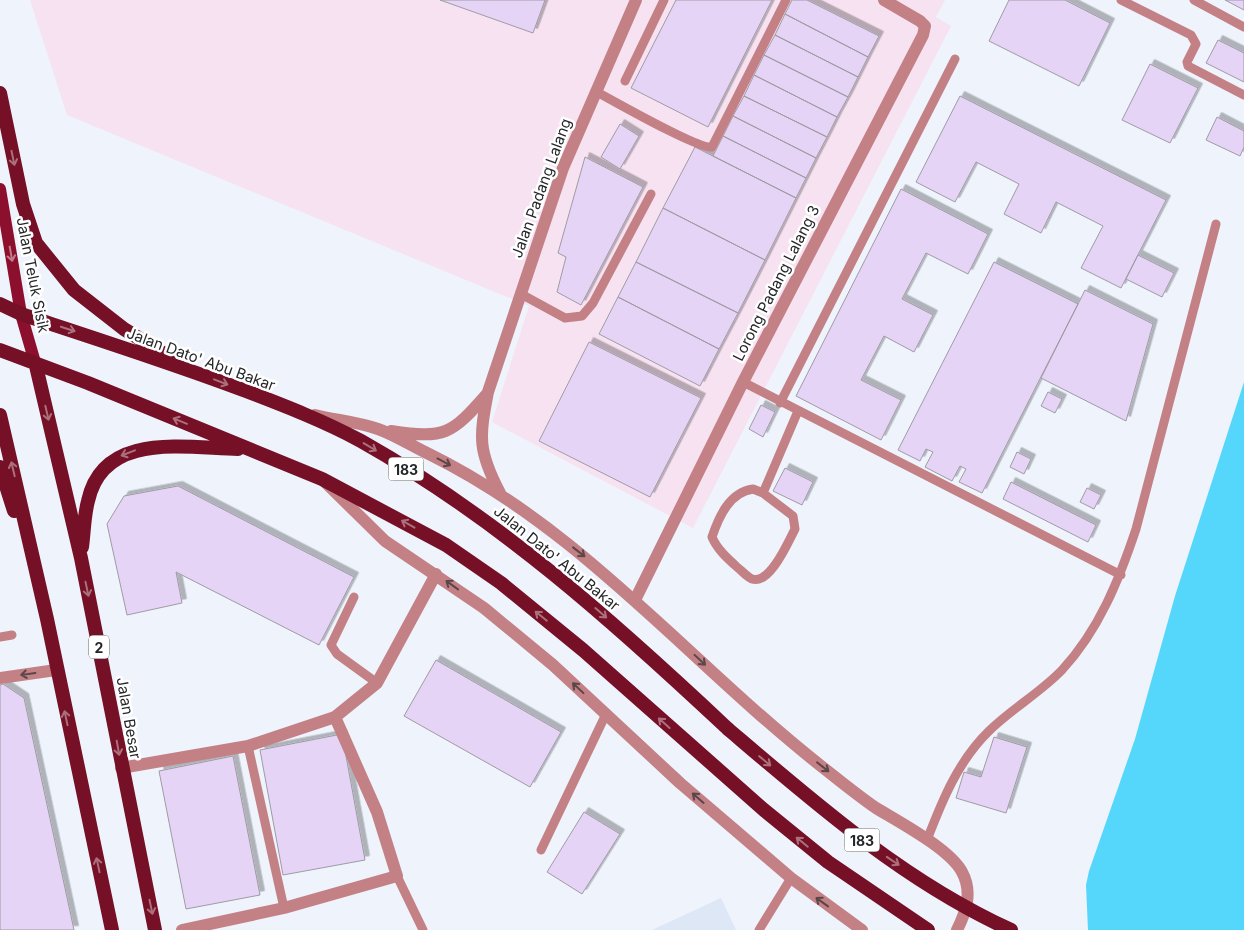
<svg xmlns="http://www.w3.org/2000/svg" width="1244" height="930" viewBox="0 0 1244 930" font-family="Inter,sans-serif">
  <style>
    .built { fill: #dde7f6 }
    .industrial { fill: #f7e2f1 }
    .water { fill: #55d6fb }
    .building { fill: #e5d4f6; stroke: #9f9ba4; filter: url(#shadow) }
    .lines { fill: none; stroke-linecap: round; stroke-linejoin: round }
    .service { stroke: #c38185; stroke-width: 9 }
    .minor { stroke: #c38185; stroke-width: 12 }
    .tertiary { stroke: #c38185; stroke-width: 12 }
    .primary { stroke: #8c102d; stroke-width: 12 }
    .trunk { stroke: #751026; stroke-width: 14 }
    .trunk-bridge { stroke: #751026; stroke-width: 14 }
    .oneway { stroke: #ac707d }
    .oneway2 { stroke: #c07c8c }
    .oneway3 { stroke: #5c4649 }
    .labels { text-anchor: middle; dominant-baseline: central; stroke-width: 5; stroke-linejoin: round; paint-order: stroke }
    .shield { fill: #fff; stroke: #666769; stroke-width: 1 }
    .shield-label { font-size: 14px; font-weight: bold; fill: #242629 }
    .street-label { font-size: 15px; fill: #242629; stroke: #fff }
  </style>
  <defs>
    <filter id="shadow"><feDropShadow dx="4.5" dy="-4.5" stdDeviation="0" flood-color="#0004"/></filter>
  </defs>
  <rect width="100%" height="100%" fill="#eef3fc"/>
  <!-- built -->
  <path class="built" d="M721 898 736 930H652Z"/>
  <!-- industrial -->
  <path class="industrial" d="M30 0H945L936 17 951 26 693 528 492 422 529 306 67 115Z"/>
  <!-- water -->
  <path class="water" d="M1244 382V930H1088L1086 885 1089 871 1135 739 1175 596Z"/>
  <!-- building -->
  <path class="building" d="M440 0H545L533 33Z
    M676 0H772L708 127 631 88Z
    M792 0H807L879 36 868 57 785 14Z
    M1009 0H1065L1110 23 1079 86 989 41Z
    M1225 0H1244V10Z
    M785 14 868 57 858 77 775 35Z
    M775 35 858 77 848 97 764 55Z
    M1218 40 1244 53V82L1206 63Z
    M764 55 848 97 837 117 754 75Z
    M1150 64 1198 88 1170 143 1122 120Z
    M754 75 837 117 827 137 744 96Z
    M744 96 827 137 816 158 733 116Z
    M960 96 1166 200 1121 288 1081 268 1103 226 1056 202 1041 233 1004 214 1019 184 976 162 955 202 916 182Z
    M733 116 816 158 806 178 723 136Z
    M1217 117 1244 131V147L1240 156 1206 140Z
    M620 124 639 136 620 169 601 157Z
    M723 136 806 178 796 198 713 156Z
    M695 147 796 198 765 260 663 208Z
    M585 157 643 187 581 305 557 292 566 257 558 253Z
    M901 189 988 234 968 274 926 253 902 299 933 315 914 352 884 336 861 380 901 400 881 440 796 396Z
    M663 208 765 260 738 313 636 262Z
    M1138 255 1174 273 1162 297 1126 279Z
    M636 262 738 313 719 349 618 297Z
    M994 262 1078 304 982 493 959 482 966 469 960 466 952 481 925 467 933 452 926 449 920 461 898 450Z
    M1085 290 1153 324 1126 421 1041 378Z
    M618 297 719 349 700 386 599 334Z
    M589 342 701 398 650 497 539 441Z
    M1048 392 1062 399 1055 413 1041 406Z
    M761 405 775 412 763 437 749 429Z
    M1017 452 1031 459 1024 474 1010 467Z
    M785 468 813 482 802 505 773 491Z
    M1011 482 1096 525 1088 542 1003 499Z
    M178 486 354 577 319 645 176 572 182 603 127 615 107 524 124 496Z
    M1087 488 1101 495 1094 509 1080 502Z
    M436 660 561 732 530 787 404 716Z
    M3 684 24 698 74 930H0V685Z
    M342 734 365 860 283 875 260 750Z
    M994 737 1027 747 1006 813 956 798 964 772 981 777Z
    M233 756 260 895 186 909 159 771Z
    M584 812 620 834 582 894 547 872Z"/>
  <g class="lines">
    <!-- service -->
    <path class="service" d="M1121 0 1191 35 1196 44 1187 62 1188 66 1244 95
      M1194 0 1244 27
      M625 81 664 0
      M595 91C612 100 699 150 712 147L786 0
      M521 294 565 318 582 316 593 303 651 194
      M743 382 1121 575
      M780 403 955 59
      M753 489 763 493 793 516 795 529C788 542 770 585 752 579 747 577 741 570 737 567 727 558 717 549 712 537 719 516 730 492 753 489Z
      M763 493 798 411
      M354 597 331 645 337 654 377 683
      M0 637 12 635
      M248 746 284 908
      M927 840C942 801 958 761 989 731 1011 709 1040 693 1062 670 1099 630 1119 580 1136 529L1216 224
      M541 850 606 714
      M397 876 423 930
      M759 930 791 878"/>
    <!-- minor -->
    <path class="minor" d="M635 600 743 382 923 35 925 26 920 21 884 0
      M0 678 56 670
      M121 768 248 746 335 717 377 683 436 574
      M182 930 284 908 397 876 377 812 335 717"/>
    <!-- tertiary -->
    <path class="tertiary" d="M315 415C335 420 358 422 378 429 395 435 412 446 429 454 582 529 689 662 821 766 839 780 857 795 876 808 899 822 950 849 962 872 973 892 966 912 957 930
      M391 431C445 439 451 435 487 394
      M326 483 385 541 484 608 553 665 680 783 791 878 862 930
      M500 493C478 451 479 438 488 392L563 168 636 0"/>
    <!-- primary -->
    <path class="primary" d="M0 189 21 314 36 366"/>
    <!-- trunk -->
    <path class="trunk" d="M0 93 23 204 36 243 74 290 124 329 169 357
      M0 304 21 314C97 339 172 363 246 391 285 406 324 421 361 441 498 518 614 622 728 729
      M0 350 88 383 322 479 446 545 501 583 583 650 764 810 828 862 928 930
      M36 366 81 558 155 930
      M0 415 47 619 112 930
      M0 467 14 511
      M82 547C84 532 84 516 88 501 103 431 185 448 238 449"/>
    <!-- trunk-bridge -->
    <path class="trunk-bridge" d="M728 729C816 804 905 882 1011 930"/>
  </g>
  <!-- one-way arrows -->
  <defs><path id="oneway-shaft" d="M-6 0H5M1.5-3L5.5 0L1.5 3" fill="none" stroke-width="1.6" stroke-linecap="round" stroke-linejoin="round" transform="scale(1.25)"/></defs>
  <g class="oneway">
    <use href="#oneway-shaft" transform="translate(13 158) rotate(78)"/>
    <use href="#oneway-shaft" transform="translate(68 329) rotate(18)"/>
    <use href="#oneway-shaft" transform="translate(221 382) rotate(21)"/>
    <use href="#oneway-shaft" transform="translate(47 413) rotate(77)"/>
    <use href="#oneway-shaft" transform="translate(180 421) rotate(-158)"/>
    <use href="#oneway-shaft" transform="translate(370 447) rotate(31)"/>
    <use href="#oneway-shaft" transform="translate(128 453) rotate(159)"/>
    <use href="#oneway-shaft" transform="translate(13 469) rotate(-103)"/>
    <use href="#oneway-shaft" transform="translate(408 524) rotate(-151)"/>
    <use href="#oneway-shaft" transform="translate(87 589) rotate(78)"/>
    <use href="#oneway-shaft" transform="translate(601 613) rotate(41)"/>
    <use href="#oneway-shaft" transform="translate(541 616) rotate(-141)"/>
    <use href="#oneway-shaft" transform="translate(66 718) rotate(-102)"/>
    <use href="#oneway-shaft" transform="translate(664 723) rotate(-138)"/>
    <use href="#oneway-shaft" transform="translate(118 748) rotate(80)"/>
    <use href="#oneway-shaft" transform="translate(765 761) rotate(40)"/>
    <use href="#oneway-shaft" transform="translate(802 842) rotate(-141)"/>
    <use href="#oneway-shaft" transform="translate(893 861) rotate(34)"/>
    <use href="#oneway-shaft" transform="translate(98 865) rotate(-102)"/>
    <use href="#oneway-shaft" transform="translate(151 907) rotate(78)"/>
  </g>
  <use class="oneway2" href="#oneway-shaft" transform="translate(11 254) rotate(80)"/>
  <g class="oneway3">
    <use href="#oneway-shaft" transform="translate(444 462) rotate(28)"/>
    <use href="#oneway-shaft" transform="translate(579 552) rotate(38)"/>
    <use href="#oneway-shaft" transform="translate(452 585) rotate(-144)"/>
    <use href="#oneway-shaft" transform="translate(700 660) rotate(43)"/>
    <use href="#oneway-shaft" transform="translate(28 674) rotate(172)"/>
    <use href="#oneway-shaft" transform="translate(578 688) rotate(-137)"/>
    <use href="#oneway-shaft" transform="translate(823 767) rotate(38)"/>
    <use href="#oneway-shaft" transform="translate(698 798) rotate(-139)"/>
    <use href="#oneway-shaft" transform="translate(822 902) rotate(-144)"/>
  </g>
  <g class="labels">
    <!-- shield labels -->
    <g class="shield">
      <rect x="388.5" y="457.5" width="35" height="23" rx="4"/>
      <rect x="89" y="635.5" width="20" height="23" rx="4"/>
      <rect x="844.5" y="828.5" width="35" height="23" rx="4"/>
    </g>
    <g class="shield-label">
      <text x="406" y="469">183</text>
      <text x="99" y="647">2</text>
      <text x="862" y="840">183</text>
    </g>
    <!-- street labels -->
    <g class="street-label">
      <text transform="translate(541 188) rotate(-70)">Jalan Padang Lalang</text>
      <text transform="translate(33 275) rotate(79)">Jalan Teluk Sisik</text>
      <text transform="translate(776 283) rotate(-63)">Lorong Padang Lalang 3</text>
      <text transform="translate(201 359) rotate(20)">Jalan Dato' Abu Bakar</text>
      <text transform="translate(557 558) rotate(39)">Jalan Dato' Abu Bakar</text>
      <text transform="translate(129 718) rotate(80)">Jalan Besar</text>
    </g>
  </g>
</svg>
